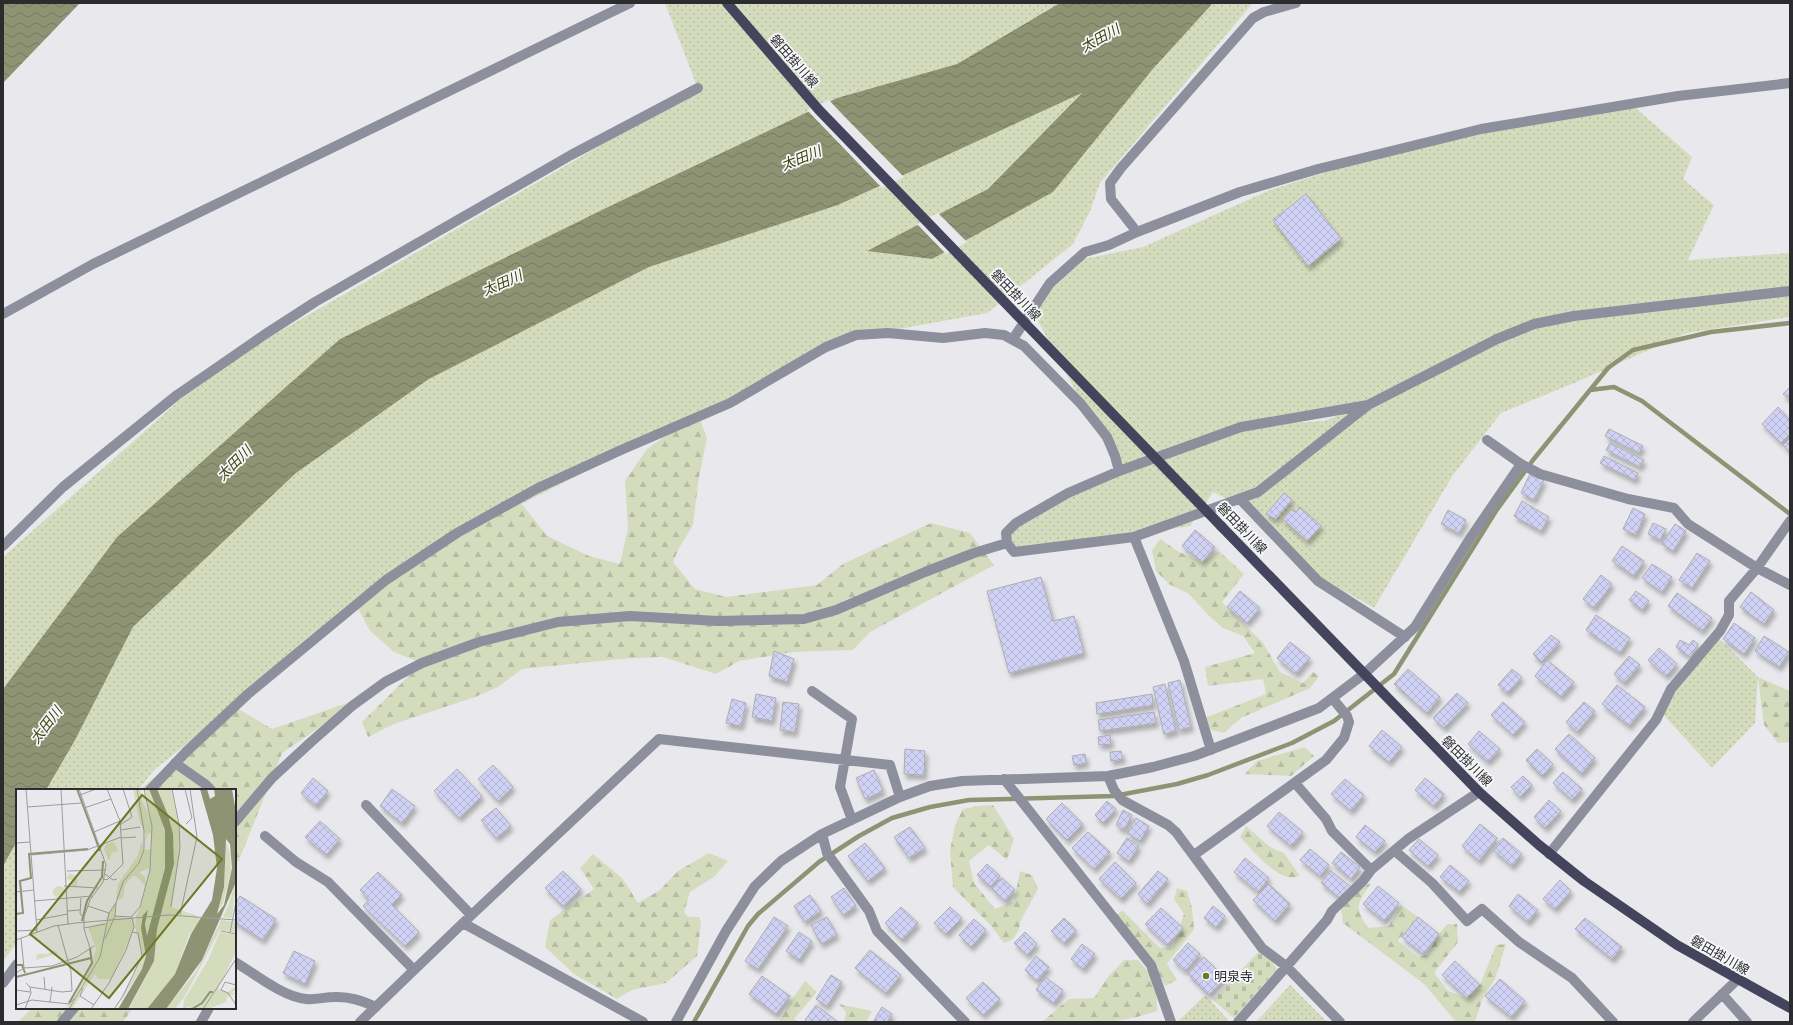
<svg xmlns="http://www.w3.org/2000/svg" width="1793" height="1025" viewBox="0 0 1793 1025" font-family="Raleway,'Noto Sans JP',sans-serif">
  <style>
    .green { fill: url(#green-dots); fill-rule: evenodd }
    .forest { fill: url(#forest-firs) }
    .cemetery { fill: url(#cemetery-stones) }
    .water { fill: url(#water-waves) }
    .pier { fill: #e9e9ed }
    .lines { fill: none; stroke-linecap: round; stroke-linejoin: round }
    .stream { stroke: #8e9473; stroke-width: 4.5 }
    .building { fill: url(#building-cross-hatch); stroke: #acadb0; filter: url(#shadow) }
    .minor { stroke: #8d8f9d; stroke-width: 10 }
    .major { stroke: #44455d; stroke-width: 10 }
    .major-bridge { stroke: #44455d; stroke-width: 10 }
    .poi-dot { fill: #6d7924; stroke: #f6f7fa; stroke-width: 1.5 }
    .labels { text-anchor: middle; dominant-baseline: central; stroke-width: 3.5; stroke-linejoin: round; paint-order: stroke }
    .street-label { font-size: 13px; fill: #2c2c2e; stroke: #f6f7fa }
    .poi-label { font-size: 13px; fill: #2c2c2e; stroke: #f6f7fa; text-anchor: start }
    .water-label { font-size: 14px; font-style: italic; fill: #3d440b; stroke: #f6f7fa }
    .inset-river { fill: none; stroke: #8e9473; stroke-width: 2 }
    .inset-road { fill: none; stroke: #9d9da1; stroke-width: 1 }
    .view { fill: #6d7924; fill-opacity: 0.15; stroke: #6d7924; stroke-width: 2 }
    .inset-edge { fill: none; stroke: #2c2c2e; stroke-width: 2 }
  </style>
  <defs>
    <pattern id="green-dots" width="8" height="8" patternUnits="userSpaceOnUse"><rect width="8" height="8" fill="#d5dcbe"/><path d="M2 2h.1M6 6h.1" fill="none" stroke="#b7bda4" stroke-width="1.8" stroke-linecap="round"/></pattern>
    <pattern id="forest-firs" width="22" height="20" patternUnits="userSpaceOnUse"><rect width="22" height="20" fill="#d5dcbe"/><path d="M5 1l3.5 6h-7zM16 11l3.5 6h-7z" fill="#b7bda4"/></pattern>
    <pattern id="cemetery-stones" width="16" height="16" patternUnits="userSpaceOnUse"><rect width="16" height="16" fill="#d5dcbe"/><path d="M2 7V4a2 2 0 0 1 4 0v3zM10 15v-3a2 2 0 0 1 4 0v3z" fill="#b7bda4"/></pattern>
    <pattern id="water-waves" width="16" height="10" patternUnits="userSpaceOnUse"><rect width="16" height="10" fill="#8e9473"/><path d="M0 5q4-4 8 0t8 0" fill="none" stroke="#74795f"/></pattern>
    <pattern id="building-cross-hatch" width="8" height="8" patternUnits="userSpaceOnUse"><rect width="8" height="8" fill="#d0d2f5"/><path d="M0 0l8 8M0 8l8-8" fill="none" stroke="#b3b4d2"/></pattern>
    <filter id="shadow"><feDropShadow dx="2.5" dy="4.5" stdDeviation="2" flood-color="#0004"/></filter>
  </defs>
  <rect width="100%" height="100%" fill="#e9e9ed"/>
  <!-- green -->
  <path class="green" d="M665 3H1060L957 64 837 98 610 206 340 339 117 537 3 689V557L215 369 698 89Z
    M1213 3H1253L1100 183 1091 209 1073 244 987 313 849 338 433 549 154 770 138 790H46L74 742 133 627 296 473 429 379 649 267 838 205 1083 92 988 189 868 251 932 259 1152 70Z
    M1631 104 1692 157 1683 179 1714 205 1688 260 1790 253V317L1687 333 1579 381 1501 413 1453 475 1374 608 1309 571 1251 511 1213 492 1190 526 1096 541 1014 552 1006 533 1061 497 1119 471 1032 310 1074 261 1143 247 1270 190 1397 150ZM1426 375 1325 421 1270 424 1348 409Z
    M1716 636 1758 677 1755 723 1712 768 1660 711Z
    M17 841V943L3 961V866Z
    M1290 985 1327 1022H1256Z
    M1205 995 1229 1021 1228 1022H1177Z"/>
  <!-- forest -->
  <path class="forest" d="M699 417 707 438 699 477 693 525 678 550 673 562 695 589 726 597 817 585 843 564 931 523 970 533 994 565 870 632 853 650 793 652 739 661 716 674 663 657 620 659 522 669 498 687 475 697 394 724 368 737 362 722 422 663 394 652 370 631 356 605 518 499 547 536 589 556 620 564 628 528 625 481 647 449 682 424Z
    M1160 539 1179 552 1202 562 1219 551 1244 574 1222 602 1263 643 1280 672 1303 683 1313 672 1319 676 1310 688 1241 718 1224 733 1211 730 1202 719 1266 694 1263 679 1208 686 1205 667 1255 653 1243 636 1223 628 1207 614 1189 594 1169 584 1156 571 1152 550Z
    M1758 677 1790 691V742L1778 743 1764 725Z
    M362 698 282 753 239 860 235 866V790H139L192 746 235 707 272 729Z
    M1305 747 1314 756 1291 776 1244 774 1257 761Z
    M978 806 993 805 1014 839 1007 860 989 845 969 861 974 883 995 909 1014 901 1020 871 1032 875 1038 889 1020 922 1019 930 1013 939 1004 943 991 926 953 887 950 851 955 825 963 809Z
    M1246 826 1270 847 1284 853 1300 876C1297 877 1291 878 1288 877 1271 873 1251 849 1240 837Z
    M709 853 728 861 714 877 690 892 684 912 688 917H699L701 922 697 956 666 983 632 990 617 999 574 974 545 947 550 920 594 889 580 868 593 854 623 879 638 903 660 890 678 871Z
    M1371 883C1358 904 1353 905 1368 928L1389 926 1401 905 1418 917 1398 941 1418 957 1427 955 1439 934 1447 924H1457L1458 942 1434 973 1448 991 1467 998 1480 985 1496 945 1506 944 1495 979 1482 1000 1475 1022H1456L1424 984 1343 923 1341 910 1350 893Z
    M1177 888 1187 891 1192 908 1194 929 1167 964 1177 980 1165 986 1154 965 1117 915 1122 910 1160 948 1173 947 1184 914 1174 899Z
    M1124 960H1138L1156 981 1157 1011 1137 1017 1111 1022H1042L1069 999 1094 998 1108 977Z
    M805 981 817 992 794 1019 799 1022H779L790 1002Z
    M839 1004 872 1011 866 1022H844L846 1012Z
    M32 1008H133L123 1022H18Z"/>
  <!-- cemetery -->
  <path class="cemetery" d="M1262 948 1277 969 1234 1018 1213 1000Z"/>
  <!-- water -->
  <path class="water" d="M3 3H80L3 83Z
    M1060 3H1213L1152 70 1053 192 932 259 867 251 988 189 1082 93 838 205 649 267 429 379 296 473 133 627 74 742 46 790H17V841L3 866V689L117 537 340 339 610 206 837 98 957 64Z"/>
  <!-- pier -->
  <path class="pier" d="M829 100 842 114 904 177 882 188 807 110Z
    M938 213 967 242 946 254 917 224Z"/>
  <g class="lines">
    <!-- stream -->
    <path class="stream" d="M1590 390 1614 387 1642 401 1790 514
      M694 1022 748 926 758 914 819 862 859 836 892 818 930 807 969 800 1114 796 1177 784 1208 775 1292 743 1334 721 1394 674 1496 511 1533 460 1608 368 1633 350 1711 332 1790 323"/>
  </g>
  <!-- building -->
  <path class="building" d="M1306 194 1341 239 1308 266 1273 220Z
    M1790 387V400L1783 394Z
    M1778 407 1790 420V434L1781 443 1762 424Z
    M1609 429 1643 446 1639 453 1605 436Z
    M1790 438V452L1783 445Z
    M1610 443 1644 460 1640 467 1606 450Z
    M1604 456 1638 473 1635 480 1600 463Z
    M1530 474 1544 480 1534 500 1521 493Z
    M1284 493 1292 500 1276 519 1266 514Z
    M1522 501 1549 517 1541 531 1514 516Z
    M1300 507 1321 526 1307 541 1283 519 1291 510 1296 512Z
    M1633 508 1645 514 1636 535 1623 529Z
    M1448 510 1466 520 1459 533 1441 524Z
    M1653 523 1666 529 1660 540 1648 534Z
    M1675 524 1686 531 1673 551 1662 544Z
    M1195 530 1215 547 1202 562 1182 546Z
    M1622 546 1644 561 1634 576 1612 561Z
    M1697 553 1710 561 1692 588 1679 580Z
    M1652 564 1672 577 1662 592 1642 578Z
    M1601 575 1612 584 1594 608 1583 599Z
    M1041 577 1053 621 1074 616 1084 653 1009 673 987 591Z
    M1240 591 1260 608 1247 623 1227 607Z
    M1636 591 1649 601 1642 610 1629 600Z
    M1751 592 1774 610 1764 624 1740 607Z
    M1677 593 1712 618 1702 631 1668 606Z
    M1596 615 1630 638 1620 653 1586 630Z
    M1734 623 1755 638 1744 654 1723 639Z
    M1551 635 1560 642 1541 662 1533 654Z
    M1764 636 1789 652 1779 667 1755 651Z
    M1680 640 1689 645 1693 640 1698 644 1690 657 1676 647Z
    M1290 642 1310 658 1296 674 1277 658Z
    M1659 648 1677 664 1666 676 1648 660Z
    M774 651 794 659 787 682 769 676Z
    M1629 656 1640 665 1624 683 1614 674Z
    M1547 660 1574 682 1561 697 1535 676Z
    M1408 669 1440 697 1427 713 1394 684Z
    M1512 669 1522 677 1507 693 1498 685Z
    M1180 680 1191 727 1179 730 1168 683Z
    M1165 684 1176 731 1164 734 1153 687Z
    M1617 685 1645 707 1629 726 1602 704Z
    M1457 693 1468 703 1444 728 1433 718Z
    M756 694 776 698 772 721 752 717Z
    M1152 694 1153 705 1097 714 1096 703Z
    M732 699 746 703 741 726 726 723Z
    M783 702 799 704 795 732 780 730Z
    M1503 702 1525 722 1513 735 1491 715Z
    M1584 702 1595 711 1577 732 1566 722Z
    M1154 712 1156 723 1100 731 1098 720Z
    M1382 730 1402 747 1389 762 1369 746Z
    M1479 731 1500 749 1488 762 1468 744Z
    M1569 734 1595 758 1581 774 1555 749Z
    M1110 735 1111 744 1099 745 1098 737Z
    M905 749 925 751 924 775 904 774Z
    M1537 749 1553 764 1542 776 1526 760Z
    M1121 751 1123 759 1111 761 1110 752Z
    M1085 754 1086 763 1074 765 1072 756Z
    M493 765 513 787 498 801 478 779Z
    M457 769 482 796 459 818 434 791Z
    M874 770 883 791 865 799 856 778Z
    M1563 772 1582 789 1572 800 1553 783Z
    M1523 776 1532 785 1520 797 1511 787Z
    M313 778 328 791 316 806 301 793Z
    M1425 778 1444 794 1434 806 1415 790Z
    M1345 779 1364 795 1351 811 1331 794Z
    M392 789 415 806 402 823 380 806Z
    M1549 800 1561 811 1545 828 1534 817Z
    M1107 801 1116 809 1103 823 1095 815Z
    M1062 803 1083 824 1067 840 1046 819Z
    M496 808 511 826 496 838 481 820Z
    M1123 810 1132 815 1124 830 1116 825Z
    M1279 812 1303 832 1291 846 1267 826Z
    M1136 818 1149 826 1140 841 1127 833Z
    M320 821 340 839 326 855 305 837Z
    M1480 824 1497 838 1479 861 1462 846Z
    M1365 825 1385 841 1375 852 1356 837Z
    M910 827 925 848 909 858 894 837Z
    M1088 832 1110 852 1094 869 1072 848Z
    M1127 838 1139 846 1129 861 1117 853Z
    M1503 838 1522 854 1512 866 1493 850Z
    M1419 839 1438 855 1428 866 1409 850Z
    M865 843 885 868 868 881 848 856Z
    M1310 849 1329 865 1320 876 1300 860Z
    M1341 852 1360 867 1351 879 1332 863Z
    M1245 858 1269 878 1258 892 1234 872Z
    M1115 862 1136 883 1121 899 1099 879Z
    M987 864 1000 876 990 887 977 875Z
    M1450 865 1469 881 1459 892 1440 877Z
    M563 871 581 889 563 906 545 888Z
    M1158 871 1168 879 1147 904 1138 894Z
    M1331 871 1351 887 1341 899 1321 883Z
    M378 872 402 895 392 905 419 932 405 946 363 906 369 900 360 890Z
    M1002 878 1015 890 1005 901 992 889Z
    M1560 880 1571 891 1555 909 1543 899Z
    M1269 884 1290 904 1275 921 1253 900Z
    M1378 886 1399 903 1384 921 1363 904Z
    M844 888 856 906 843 915 831 897Z
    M1518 894 1538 910 1528 922 1509 906Z
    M810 895 821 911 805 922 794 906Z
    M240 896 276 919 263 940 235 922V904Z
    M1213 906 1225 916 1216 927 1204 918Z
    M901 907 918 923 902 940 885 923Z
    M950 907 962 918 946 934 934 923Z
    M1161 908 1183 928 1167 945 1145 924Z
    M774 917 788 926 758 969 745 961Z
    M827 917 837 935 821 944 811 925Z
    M1418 917 1439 934 1423 954 1402 937Z
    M1064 918 1076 930 1064 943 1051 931Z
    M1585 918 1622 947 1612 959 1575 929Z
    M974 919 986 930 971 947 959 935Z
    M799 932 812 941 799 960 786 951Z
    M1025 932 1037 944 1027 955 1014 943Z
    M1188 943 1200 954 1185 971 1173 960Z
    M1082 944 1095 954 1083 969 1071 959Z
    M870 950 901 975 886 993 855 968Z
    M294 951 315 961 305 984 283 973Z
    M1036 956 1049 967 1037 981 1025 970Z
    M1204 957 1225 978 1209 995 1188 974Z
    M1455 961 1480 985 1467 998 1442 975Z
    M831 975 842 982 827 1006 816 999Z
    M762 976 790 996 776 1014 749 994Z
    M1045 977 1063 990 1054 1003 1036 990Z
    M1500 979 1525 1001 1511 1017 1485 996Z
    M983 982 1000 999 983 1015 966 998Z
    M816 1005 838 1022H807L805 1020Z
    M882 1007 892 1014 887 1022H873Z"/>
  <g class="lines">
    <!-- minor -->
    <path class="minor" d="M1137 232 1111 199 1110 183 1121 168 1253 18 1264 12 1296 3
      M3 314 93 264 630 3
      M1013 339 1050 283 1085 252 1109 245 1137 232 1240 192 1318 169 1481 129 1678 96 1790 83
      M1368 405 1241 427 1119 471 1068 493 1016 523 1006 533 1007 543 1014 552 1134 537 1258 492 1368 405 1497 339 1534 324 1574 316 1790 291
      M1487 440 1521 464 1540 474 1628 499 1674 508 1688 524 1757 568 1790 585
      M1240 499 1318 581 1405 637
      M1134 537 1184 661 1211 750
      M3 546 63 487 177 395 264 335 315 302 571 155 698 88
      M812 691 852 719 840 787 852 820
      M175 763 205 784 211 790
      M1108 776 1114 790 1122 800 1168 825 1176 832 1262 948 1286 966 1340 1022
      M1004 779 1151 965 1171 1022
      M1295 783 1326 819 1332 831 1371 870
      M150 790 186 752 248 694 386 580 457 533 538 488 621 450 730 403 826 347 856 335 888 333 943 338 985 333 1004 335 1024 346 1081 404 1107 437 1115 456 1119 471
      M366 805 471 915
      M235 822 272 778 311 742 352 706 385 682 422 663 479 642 558 622 630 616 718 621 804 619 836 610 925 572 974 553 1007 543
      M822 834 827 853 869 911 877 931 965 1022
      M265 836 296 862 328 882 414 970
      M1395 851 1432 883 1467 921 1482 909 1519 942 1572 978 1613 1022
      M1549 854 1656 720 1671 689 1720 631 1729 615V601L1757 568 1790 521
      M1194 855 1326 760 1344 738 1349 722 1347 716 1333 699
      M463 923 643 1022
      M235 962C255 974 283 997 306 999 315 1000 325 997 334 997 349 996 362 1001 376 1007
      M3 983 17 964
      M1722 994 1747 1022
      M62 1022 74 1008
      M201 1022 209 1008
      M360 1022 463 923 659 739 890 765 900 797
      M676 1022 726 931 755 886 781 861 822 834 900 797 930 786 962 781 1108 776 1153 767 1194 756 1319 708 1364 674 1415 627 1471 537 1521 464
      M1238 1022 1327 920 1332 911 1363 881 1371 870 1408 839 1479 792
      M1693 1022 1737 980"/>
    <!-- major -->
    <path class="major" d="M1221 526 1479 792 1539 845 1584 881 1677 945 1790 1008"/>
    <!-- major-bridge -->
    <path class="major-bridge" d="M727 3 819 110 1221 526"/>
  </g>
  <!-- markers -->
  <circle class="poi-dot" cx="1206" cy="976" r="4"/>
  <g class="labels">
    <!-- street labels -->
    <g class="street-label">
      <text transform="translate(794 61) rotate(49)">磐田掛川線</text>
      <text transform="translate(1016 295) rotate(46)">磐田掛川線</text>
      <text transform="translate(1242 528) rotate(46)">磐田掛川線</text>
      <text transform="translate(1467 761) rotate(45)">磐田掛川線</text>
      <text transform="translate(1720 955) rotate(30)">磐田掛川線</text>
    </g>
    <!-- poi labels -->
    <g class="poi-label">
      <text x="1214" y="976">明泉寺</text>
    </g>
    <!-- water labels -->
    <g class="water-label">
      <text transform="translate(1100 38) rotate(-29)">太田川</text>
      <text transform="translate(801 158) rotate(-22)">太田川</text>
      <text transform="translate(502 283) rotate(-24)">太田川</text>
      <text transform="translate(234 463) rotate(-45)">太田川</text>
      <text transform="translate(46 725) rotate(-53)">太田川</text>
    </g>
  </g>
  <!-- overview -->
  <g transform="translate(16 789)">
    <rect width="220" height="220" fill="#e9e9ed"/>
    <path d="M129 0H133L149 41V79L131 148 129 135 132 122 127 126 130 167 126 180 99 220 127 167 119 138 120 127 126 115 136 69V34ZM141 0H155L162 29 164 63 155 118 179 126 185 131 173 146 159 185 144 205 131 220H113L132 184 141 140 158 75 157 45ZM210 53 214 64 215 81 207 115 201 122 208 98ZM220 93 216 129 207 128 212 117ZM37 103a6 6 0 1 1 12 0a6 6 0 1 1-12 0ZM99 114V127L117 130 118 137 111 156 95 190H82L79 185 56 220H53V217L49 220 74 180 80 160 72 138 91 133 90 129ZM205 131 220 133V144L204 141 169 207 159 220H150L181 181ZM204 143 220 146V163L202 200 212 203 220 197V201L194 216 192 220H173L175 217 167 220 168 211 192 171Z" fill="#d5dcbe"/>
    <path d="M117 0H125L126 12 136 31V44L132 45 129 54 130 45 124 34ZM126 52 128 61 136 60 135 79 123 83 129 88 130 98 120 87H117L109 96 107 109 100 111 102 95 121 68ZM98 53 102 62 96 63 93 72 88 60 90 55ZM53 84 61 87V97L57 98 55 96 57 91 50 90ZM37 161 43 164 20 171 21 165H32ZM214 202 219 205 211 208 210 213 192 220 197 211Z" fill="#d5dcbe"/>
    <path d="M133 0H141L152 26 157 45 158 75 141 140 138 172 112 220H102L126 180 130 167 125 139 127 126 132 121 129 135 131 147 149 79V41ZM184 0H191L194 10 199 7 198 0H216L220 23V93L186 171 150 220H131L159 185 175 145 196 111 201 79 197 46ZM210 50 214 55 216 79 208 116 201 125 208 98Z" fill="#8e9473" fill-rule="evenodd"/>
    <path class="inset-river" d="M61 0 84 62M0 125 7 124 4 92 15 89 13 65 72 60M66 132 71 112 86 88 87 72M0 176H6L9 184M0 188 75 169M53 214 76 174 74 159M176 220 186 214 194 203H197"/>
    <path class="inset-road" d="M10 0 21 143M45 0 52 135M63 0 90 76 87 93 74 111 68 128V140L74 159M169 0 176 29 170 35M64 6 80 0M11 18 66 14M68 19 95 10M104 36 116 28 107 0M105 41 124 38M78 43 104 32M105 49 120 48M0 54 14 53M15 66 71 61 105 48M51 82 90 81M89 85 97 91 101 90M88 90 91 91 107 75 104 32 91 0M48 97 82 99M0 103 18 101M65 109 64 125 68 129M18 112 76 107M72 117 93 124M155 118 164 59 163 35 156 0M52 122 64 121M164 126 181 48 174 0M99 127 115 128 124 118 134 81 136 37 128 0M20 131 52 125M68 139 89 135M0 142 21 141M205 142 220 145M214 144 220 113M5 149 8 179M89 150 99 127 100 114M0 151 38 137 60 134 153 126 220 131M0 184 8 179 36 177 61 168 78 157M28 188 29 200M220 196 209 193 205 201 212 204 220 216M14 198 46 203 56 202 55 183 42 136M67 199 64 207 78 216M0 201 14 203M34 213 36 198M0 216 16 211 53 215 58 210M9 220 15 204 14 198 10 194M53 220 84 168 93 124 100 114 107 93 123 74 128 61V42L121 0M75 220 93 194 110 161 118 138 116 128M98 220 107 207 126 167 122 144 116 143M187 220 220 170"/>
    <path class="view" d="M126 6 206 70 93 209 14 145Z"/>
    <rect width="220" height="220" class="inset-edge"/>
  </g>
  <!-- border -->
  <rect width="1793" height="1025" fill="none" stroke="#2c2c2e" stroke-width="8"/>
</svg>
